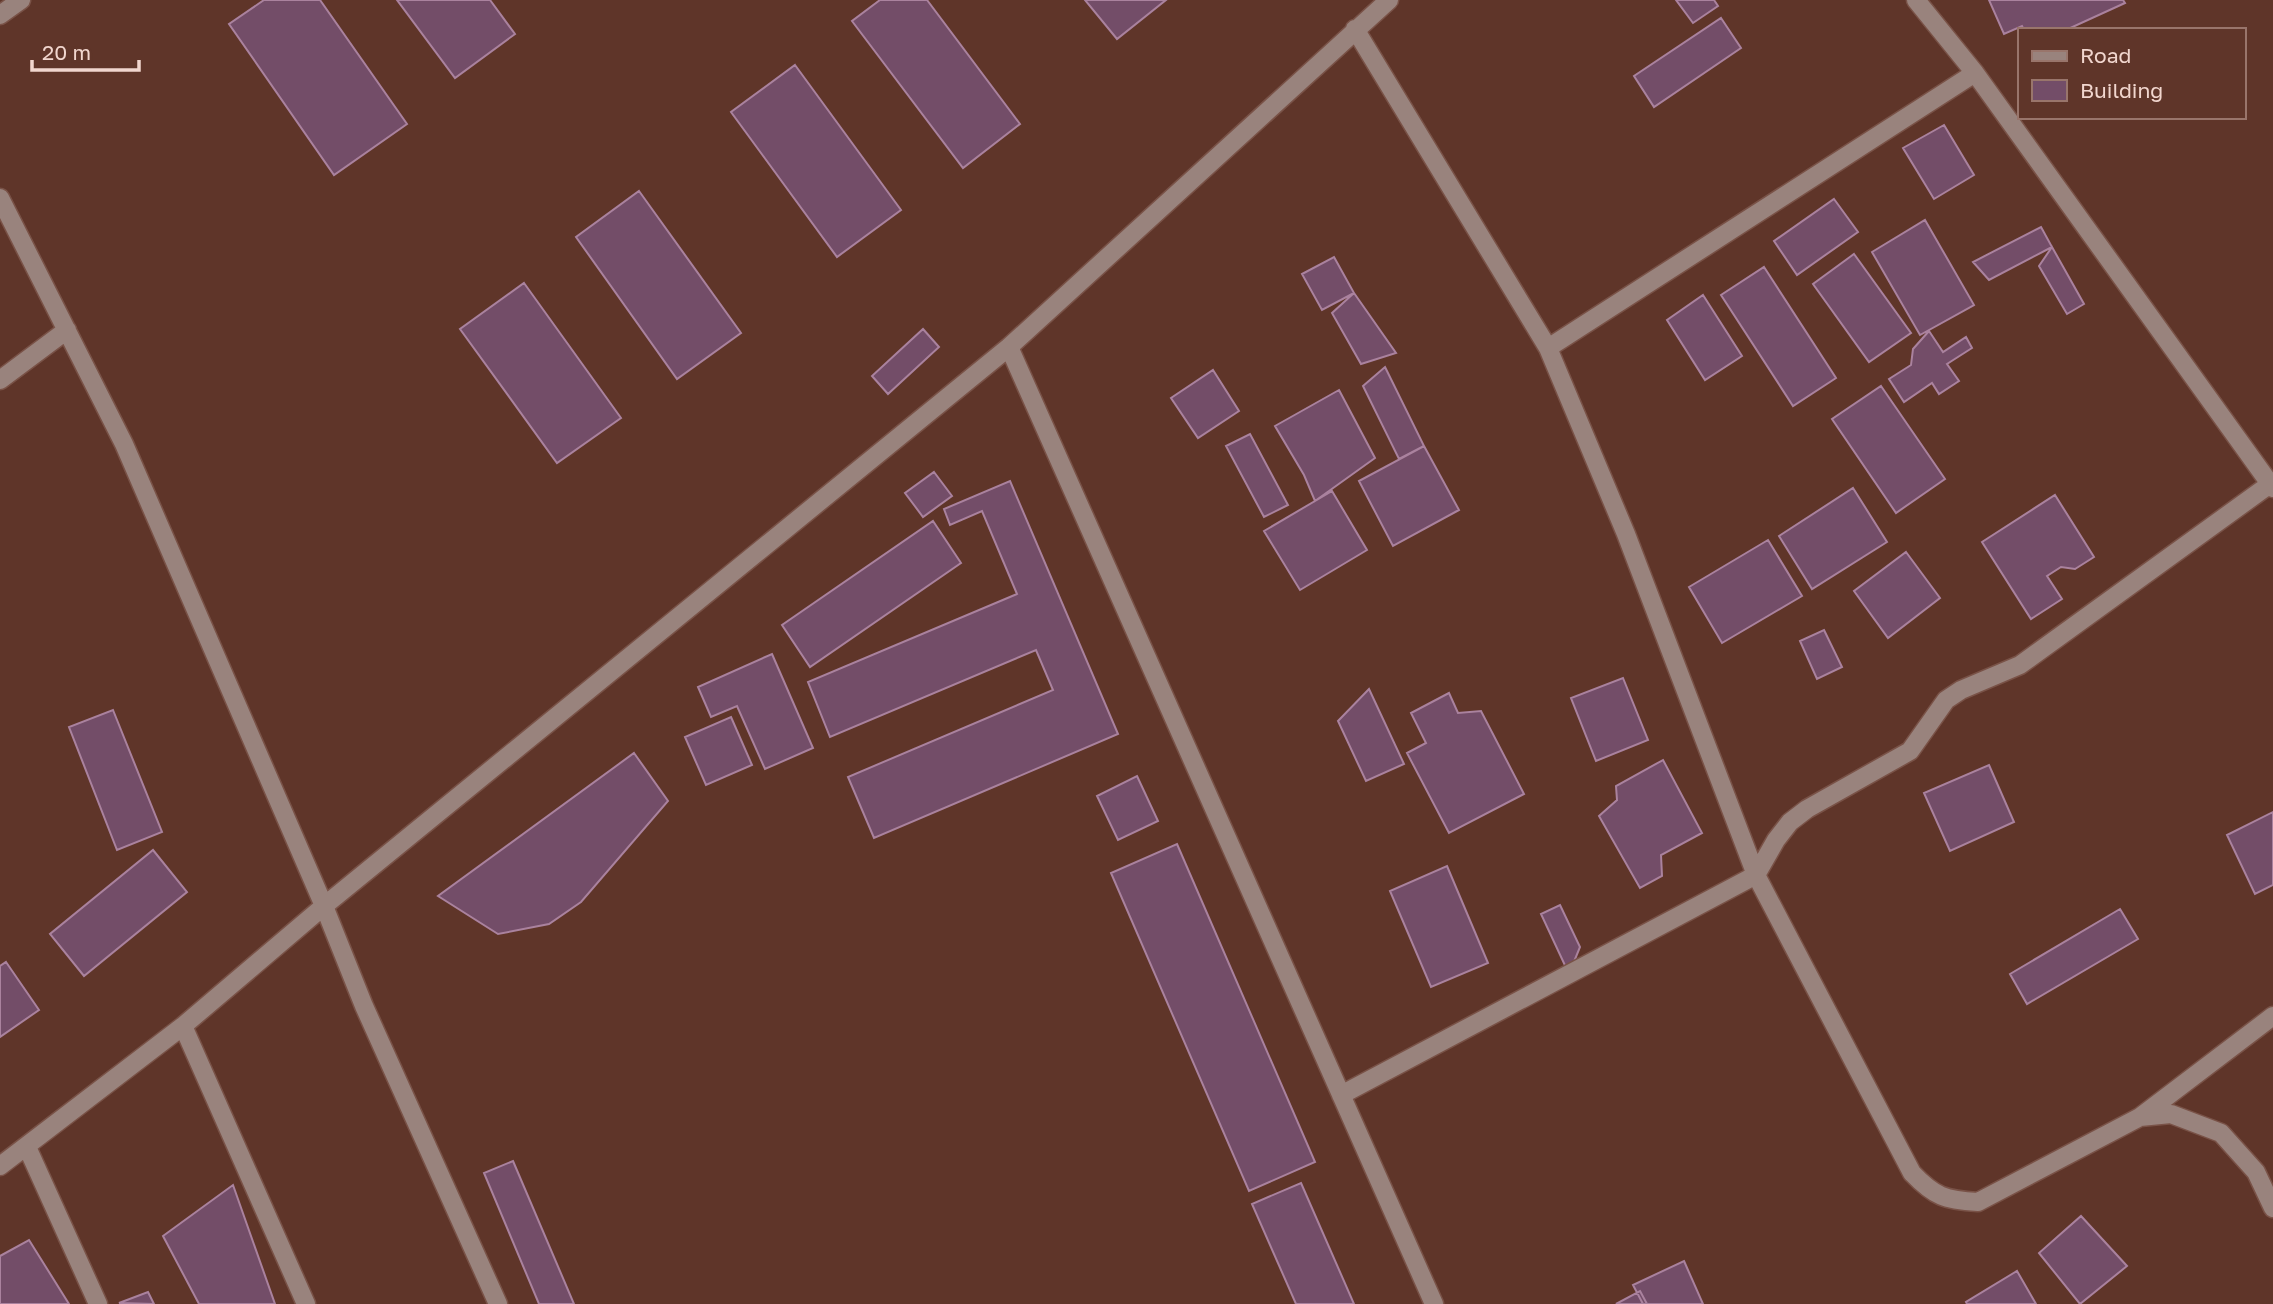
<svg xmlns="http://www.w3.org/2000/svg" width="2273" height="1304" viewBox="0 0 2273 1304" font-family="'Golos Text',sans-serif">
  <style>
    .building { fill: #734d68; stroke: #aa829e; stroke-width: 2 }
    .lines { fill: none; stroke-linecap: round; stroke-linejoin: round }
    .minor-casing { stroke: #795247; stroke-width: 21 }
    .minor { stroke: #99837d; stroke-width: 18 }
  </style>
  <rect width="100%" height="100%" fill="#5f3529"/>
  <!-- building -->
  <path class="building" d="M264 0H320L407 124 334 175 229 24Z
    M397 0H490L515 34 455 78Z
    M880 0H927L1020 124 963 168 852 21Z
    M1085 0H1166L1117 39Z
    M1676 0H1714L1718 6 1693 23Z
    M1989 0H2123L2125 3 2066 30H2024L2022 26 2004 34Z
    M1721 18 1741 48 1654 107 1634 76Z
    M795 65 901 210 837 257 731 112Z
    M1944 125 1974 175 1934 199 1903 148Z
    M639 191 741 333 677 379 576 237Z
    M1834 199 1858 232 1797 275 1774 241Z
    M1925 220 1974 305 1920 335 1872 252Z
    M2041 227 2052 247 1989 280 1973 262Z
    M2052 247 2084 304 2067 314 2039 266Z
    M1854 254 1911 333 1869 362 1813 284Z
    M1334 257 1354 293 1322 310 1302 274Z
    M1764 267 1836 378 1793 406 1721 295Z
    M524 283 621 418 557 463 460 329Z
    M1354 293 1396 353 1361 364 1332 313Z
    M1703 295 1742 356 1705 380 1667 320Z
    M923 329 939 347 888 394 872 376Z
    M1929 331 1943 352 1966 337 1972 348 1947 364 1959 381 1939 394 1932 383 1904 402 1889 379 1911 365 1913 349Z
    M1385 367 1424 446 1399 459 1363 386Z
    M1213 370 1239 411 1198 438 1171 398Z
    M1881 386 1945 479 1896 513 1832 419Z
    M1339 390 1375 458 1315 501 1304 475 1275 426Z
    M1250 434 1288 505 1264 517 1226 446Z
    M1424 446 1459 510 1393 546 1359 481Z
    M934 472 952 496 923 517 905 493Z
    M1010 481 1118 734 874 838 848 777 1053 690 1036 650 830 737 808 682 1017 594 982 511 950 525 944 509Z
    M1853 488 1887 542 1812 589 1779 536Z
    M1332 491 1367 550 1300 590 1264 531Z
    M2055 495 2094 557 2075 569 2061 567 2047 576 2062 599 2031 619 1982 542Z
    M933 521 961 563 810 667 782 625Z
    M1768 540 1802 596 1722 643 1689 587Z
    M1906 552 1940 598 1888 638 1854 591Z
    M1824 630 1842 667 1817 679 1800 641Z
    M772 654 813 748 765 769 737 706 711 717 698 687Z
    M1623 678 1648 740 1596 761 1571 698Z
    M1369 689 1404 764 1366 781 1338 721Z
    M1449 693 1458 713 1481 711 1524 794 1449 833 1407 753 1426 743 1411 713Z
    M113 710 162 832 117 850 69 727Z
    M731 717 752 765 706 785 685 737Z
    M634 753 668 801 581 902 549 924 498 934 438 896Z
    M1663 760 1702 833 1661 855 1662 876 1640 888 1599 816 1617 800 1616 786Z
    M1989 765 2014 822 1950 851 1924 793Z
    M1137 776 1158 821 1118 840 1097 796Z
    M2273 812V885L2255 894 2227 835Z
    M1177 844 1315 1162 1249 1191 1111 873Z
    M153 850 187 892 84 976 50 934Z
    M1447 866 1488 963 1431 987 1390 891Z
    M1560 905 1580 947 1569 974 1541 914Z
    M2120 909 2138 939 2027 1004 2010 974Z
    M6 962 39 1010 0 1037V966Z
    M513 1161 574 1304H539L484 1173Z
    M1301 1183 1354 1304H1296L1252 1204Z
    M233 1185 275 1304H199L163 1236Z
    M2081 1216 2127 1266 2080 1304 2039 1253Z
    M29 1240 69 1304H0V1256Z
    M1684 1261 1703 1304H1643L1633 1285Z
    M2017 1271 2036 1304H1967L1966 1302Z
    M1640 1291 1647 1304H1616Z
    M148 1292 154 1304 119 1303Z"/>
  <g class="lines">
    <!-- minor casing -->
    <g class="minor-casing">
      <path id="minor" d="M1916 0 1975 73 2273 488
        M0 15 21 0
        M1355 29 1548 348 1626 534 1756 875 1912 1173C1935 1197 1945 1200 1978 1202L2140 1117 2171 1114 2221 1133 2256 1172 2273 1208
        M0 198 124 444 324 906 364 1006 498 1304
        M1009 347 1434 1304
        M1548 348 1975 73
        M0 380 67 330
        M183 1026 306 1304
        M1341 1095 1756 875 1776 840 1790 822 1807 809 1910 751 1946 700 1961 690 2020 665 2273 482
        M2140 1117 2273 1016
        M27 1147 98 1304
        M0 1166 183 1026 324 906 1009 347 1389 0"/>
    </g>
    <!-- minor -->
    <use href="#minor" class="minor"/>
  </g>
  <!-- legend -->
  <rect x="2018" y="28" width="228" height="91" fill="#5f3529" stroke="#99756b" stroke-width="2"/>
  <rect x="2032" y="51" width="35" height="10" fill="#99837d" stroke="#99756b" stroke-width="2"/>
  <text x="2080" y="63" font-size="21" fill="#f1d6ce">Road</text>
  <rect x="2032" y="80" width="35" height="21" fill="#734d68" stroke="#99756b" stroke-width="2"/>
  <text x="2080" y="98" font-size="21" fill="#f1d6ce">Building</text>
  <!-- scale -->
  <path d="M32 60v10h107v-10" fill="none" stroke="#f1d6ce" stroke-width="3.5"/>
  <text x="42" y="60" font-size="21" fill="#f1d6ce" stroke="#5f3529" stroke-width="5" paint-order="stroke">20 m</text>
</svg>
